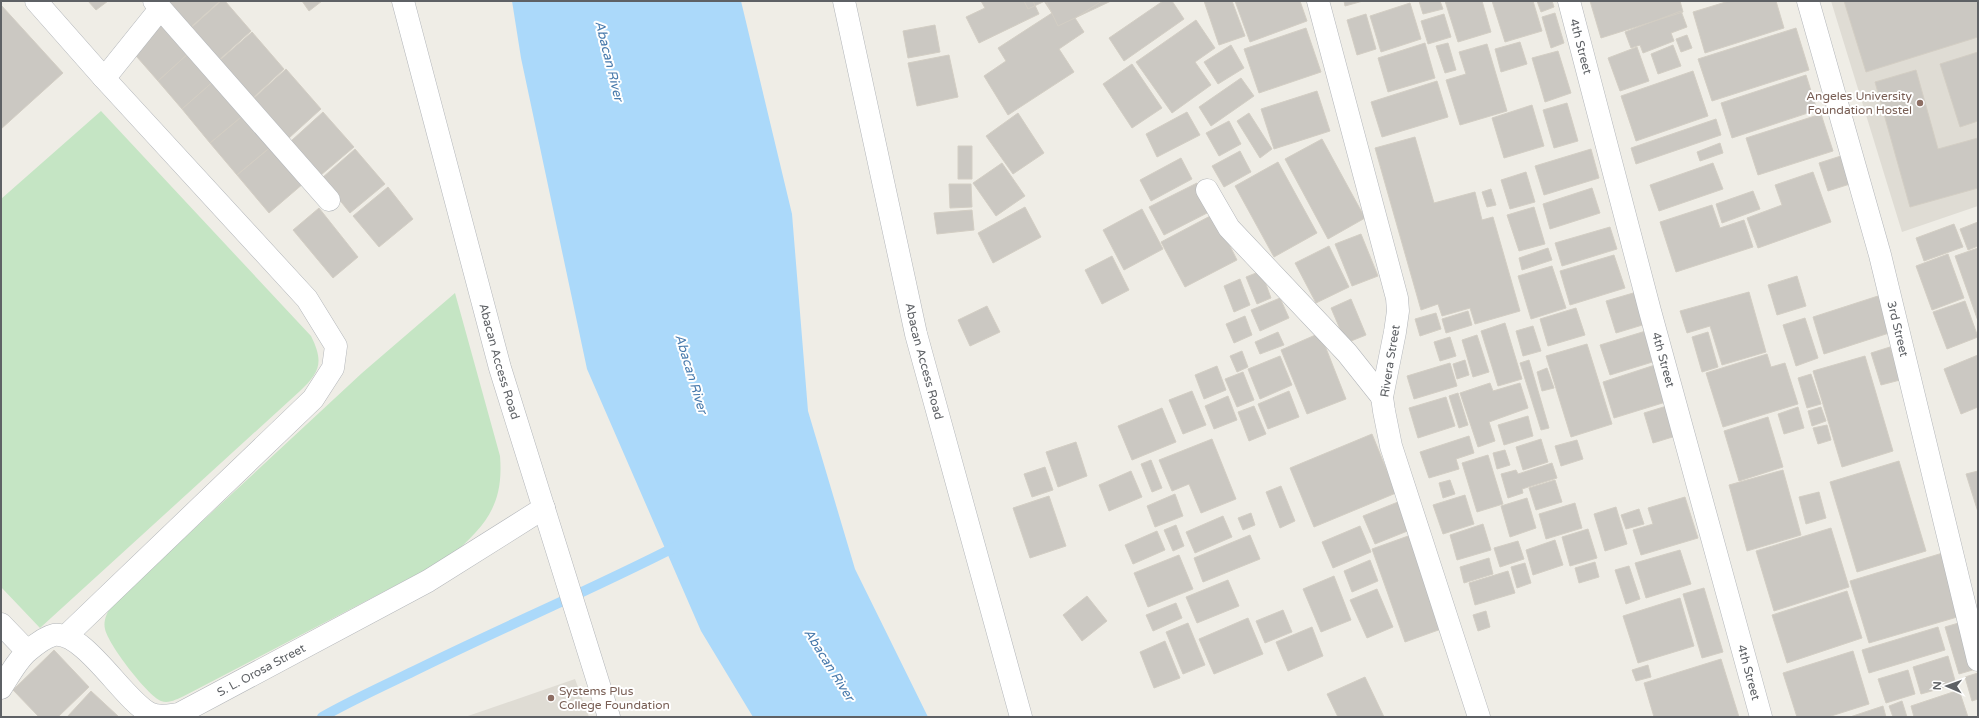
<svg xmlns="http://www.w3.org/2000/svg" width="1979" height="718" viewBox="0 0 1979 718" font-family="'Varela Round',sans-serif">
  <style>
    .education { fill: #dfdcd4 }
    .green { fill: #c5e5c4 }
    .water { fill: #abd9fa }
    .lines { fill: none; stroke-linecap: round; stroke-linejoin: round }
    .stream { stroke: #abd9fa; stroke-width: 10 }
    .building { fill: #cbc8c2; stroke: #d3cec4 }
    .minor-casing { stroke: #b3b6ba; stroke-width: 23 }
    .tertiary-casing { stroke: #b3b6ba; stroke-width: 23 }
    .minor { stroke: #fff; stroke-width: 22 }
    .tertiary { stroke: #fff; stroke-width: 22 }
    .education-dot { fill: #8d6e63; stroke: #fff; stroke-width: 1.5 }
    .labels { text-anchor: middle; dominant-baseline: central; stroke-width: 4; stroke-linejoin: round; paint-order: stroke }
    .street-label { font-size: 12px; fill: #5e6165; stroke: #fff }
    .education-label { font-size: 12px; fill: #785e54; stroke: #fff; text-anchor: end }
    .water-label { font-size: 13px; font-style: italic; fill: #487aac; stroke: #fff }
  </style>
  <rect width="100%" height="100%" fill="#efede6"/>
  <!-- education -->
  <path class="education" d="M1831 1H1978V206L1902 232Z
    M575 679 589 717H465Z"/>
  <!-- green -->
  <path class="green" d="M101 111 311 336C324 362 320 372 300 391L40 628 1 587V199Z
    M455 293 500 456C504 506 485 526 450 557L184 696C177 699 169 704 161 701 147 695 108 644 105 629 103 621 107 613 111 606L362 373Z"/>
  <!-- water -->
  <path class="water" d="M512 1H741L792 214 808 411 855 569 928 717H753L701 631 587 369 521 58Z"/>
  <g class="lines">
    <!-- stream -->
    <path class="stream" d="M322 717C352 700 383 686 414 671 501 628 591 590 677 546"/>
  </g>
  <!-- building -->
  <path class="building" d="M88 1H108L96 10Z
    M169 1H220L191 27Z
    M221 1H225L251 31 219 60 192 27Z
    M302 1H322L309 11Z
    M981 1H1033L1039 14 979 43 966 17 985 8Z
    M1024 1H1045L1028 9Z
    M1044 1H1102L1075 18 1084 32 1059 49 1074 72 1008 115 984 76 1006 61 998 48 1052 13Z
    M1046 1H1111L1058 26Z
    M1163 1H1172L1184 19 1124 61 1109 38Z
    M1204 1H1232L1245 36 1219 45Z
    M1235 1H1300L1307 21 1250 42Z
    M1344 1H1363L1345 6Z
    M1419 1H1440L1443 9 1423 14Z
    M1445 1H1482L1491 32 1458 42Z
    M1492 1H1533L1542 31 1505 42Z
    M1537 1H1552L1554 7 1541 12Z
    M1590 1H1680L1683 12 1601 38Z
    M1729 1H1776L1784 28 1705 53 1693 12Z
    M1844 1H1978V37L1866 72Z
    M1410 3 1421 39 1381 52 1370 16Z
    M1 5 63 73 1 129Z
    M1681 11 1687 27 1671 33 1674 41 1643 53 1640 45 1631 48 1625 32Z
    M1555 13 1564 43 1551 48 1542 17Z
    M1366 14 1376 49 1357 55 1347 20Z
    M1444 14 1451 37 1428 44 1421 21Z
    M164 19 191 51 158 81 130 49Z
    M1196 20 1215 48 1195 62 1211 85 1172 113 1136 62Z
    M935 25 940 52 908 58 903 31Z
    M1306 28 1321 72 1259 93 1244 49Z
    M1796 28 1809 70 1712 101 1698 59Z
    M252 32 284 69 253 98 220 60Z
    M1687 35 1692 48 1681 52 1676 39Z
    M1520 42 1527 64 1501 72 1495 49Z
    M1425 43 1435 78 1388 92 1378 58Z
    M1448 43 1456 70 1445 73 1436 46Z
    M1487 44 1507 111 1460 125 1446 80 1466 74 1459 52Z
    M1231 45 1244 68 1218 84 1204 62Z
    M1673 45 1681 66 1658 74 1651 54Z
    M1637 47 1649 81 1620 91 1608 58Z
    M191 51 216 79 182 109 158 81Z
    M1558 51 1571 93 1545 102 1532 58Z
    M1978 52V121L1960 127 1940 64Z
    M949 55 958 97 917 106 908 63Z
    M1132 64 1162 108 1132 128 1103 84Z
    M286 69 321 109 289 138 254 98Z
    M1916 70 1938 149 1978 138V188L1910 207 1875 82Z
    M1693 71 1708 116 1636 141 1621 96Z
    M1806 75 1817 110 1732 138 1721 103Z
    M1241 78 1254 96 1211 126 1199 107Z
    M216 79 246 113 210 143 182 109Z
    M1437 81 1448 117 1382 137 1371 102Z
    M1317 91 1330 131 1274 149 1261 109Z
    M1567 103 1578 141 1554 148 1543 110Z
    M1532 105 1544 146 1504 158 1492 118Z
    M323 112 354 147 321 175 291 141Z
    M1187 112 1200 135 1157 157 1146 134Z
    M246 113 273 145 237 175 210 143Z
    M1018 113 1044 153 1013 174 986 136Z
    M1249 113 1272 149 1260 158 1237 121Z
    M1821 114 1833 151 1758 175 1746 138Z
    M1716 119 1721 135 1636 164 1631 148Z
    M1229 121 1241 144 1219 156 1206 133Z
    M1415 137 1434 203 1475 192 1482 220 1493 217 1520 311 1475 324 1470 308 1442 316 1438 304 1421 310 1375 148Z
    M1322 139 1365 218 1328 239 1285 159Z
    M1720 143 1723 153 1700 161 1697 152Z
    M273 145 304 183 269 213 237 175Z
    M958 146H972V179H958Z
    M355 149 385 184 350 213 322 178Z
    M1591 149 1599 178 1544 195 1535 166Z
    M1240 151 1251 172 1224 187 1212 166Z
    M1844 155 1853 183 1828 191 1819 163Z
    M1181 158 1192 179 1151 201 1140 180Z
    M1278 162 1317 233 1274 257 1235 186Z
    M1002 163 1025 196 996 216 973 183Z
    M1713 163 1723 189 1659 211 1650 185Z
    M1526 172 1535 202 1510 209 1501 180Z
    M1813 172 1831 222 1758 248 1747 218 1782 205 1775 185Z
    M1197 183 1211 211 1164 235 1149 207Z
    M949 184H971L972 207 950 208Z
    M388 187 413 219 379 247 353 216Z
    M1592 188 1600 213 1550 229 1543 204Z
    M1491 189 1496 205 1487 207 1482 192Z
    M1753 191 1760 209 1722 223 1716 204Z
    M1712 205 1720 228 1744 220 1753 247 1676 272 1660 222Z
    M1025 207 1041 237 993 263 978 233Z
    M1534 207 1545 244 1519 251 1507 215Z
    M319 208 358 257 333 278 293 230Z
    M1142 209 1163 249 1124 270 1103 230Z
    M972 210 974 230 937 234 934 213Z
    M1214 214 1237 260 1185 287 1161 242Z
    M1978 222V246L1968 250 1960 229Z
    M1954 224 1963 247 1924 261 1916 238Z
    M1610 227 1617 249 1562 266 1555 243Z
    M1361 234 1378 276 1352 286 1335 244Z
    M1329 246 1349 287 1316 303 1295 263Z
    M1548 248 1552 260 1522 270 1519 258Z
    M1978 248V321L1955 256Z
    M1948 254 1964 298 1932 310 1916 266Z
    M1614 255 1625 288 1570 305 1560 271Z
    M1112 256 1129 290 1102 304 1085 270Z
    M1552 266 1566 308 1531 319 1518 276Z
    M1261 271 1271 298 1257 304 1246 277Z
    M1797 276 1806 306 1777 315 1768 285Z
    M1240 279 1250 305 1234 312 1224 286Z
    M1640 291 1649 323 1616 333 1606 301Z
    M1749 292 1766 352 1722 365 1710 326 1687 333 1680 311Z
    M1878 296 1889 333 1824 354 1813 317Z
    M1280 298 1289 318 1260 331 1251 310Z
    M1351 299 1366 335 1346 343 1331 308Z
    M1965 301 1978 337 1947 349 1933 312Z
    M987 306 1000 332 970 346 958 320Z
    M1576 308 1585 335 1548 346 1540 319Z
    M1468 311 1472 325 1446 333 1442 319Z
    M1436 313 1441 329 1420 336 1415 319Z
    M1245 316 1252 335 1234 343 1226 324Z
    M1805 318 1818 358 1796 366 1783 325Z
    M1505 323 1522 379 1498 386 1481 331Z
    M1533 326 1541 351 1523 356 1516 331Z
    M1649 330 1659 360 1610 375 1600 345Z
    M1278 332 1284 345 1260 354 1255 342Z
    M1708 332 1718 367 1702 372 1692 337Z
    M1320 333 1346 399 1307 414 1281 350Z
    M1477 335 1489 372 1473 377 1462 340Z
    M1450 337 1456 356 1440 361 1434 342Z
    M1587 344 1612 424 1571 437 1546 356Z
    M1890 347 1900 380 1881 385 1871 353Z
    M1242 351 1248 367 1237 372 1230 356Z
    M1767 354 1771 367 1785 363 1798 404 1723 427 1706 373Z
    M1978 355V407L1961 414 1944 369Z
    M1280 356 1292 385 1260 399 1248 369Z
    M1865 356 1893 451 1842 467 1813 371Z
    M1465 360 1469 375 1457 379 1453 364Z
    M1529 360 1549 428 1541 430 1520 363Z
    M1450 363 1457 386 1414 399 1407 376Z
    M1658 364 1669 401 1614 418 1603 382Z
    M1217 366 1226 390 1204 399 1195 375Z
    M1547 368 1554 388 1542 391 1537 372Z
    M1243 372 1254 400 1237 407 1225 379Z
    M1811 374 1821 404 1807 408 1798 378Z
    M1490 383 1493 391 1520 383 1528 408 1489 422 1495 441 1478 447 1460 393Z
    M1192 391 1206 425 1183 434 1169 400Z
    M1289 391 1299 417 1268 429 1258 404Z
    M1458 393 1468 425 1459 428 1449 396Z
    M1228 396 1237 420 1214 429 1205 406Z
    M1446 397 1455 426 1418 438 1409 408Z
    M1670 405 1679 435 1653 443 1644 413Z
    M1254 406 1266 434 1249 441 1238 412Z
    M1798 407 1804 428 1784 434 1778 414Z
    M1821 407 1826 421 1812 426 1808 411Z
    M1162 408 1176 442 1132 460 1118 426Z
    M1528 416 1533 436 1504 445 1498 425Z
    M1768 417 1783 467 1739 481 1724 431Z
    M1827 425 1831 440 1818 444 1813 428Z
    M1372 434 1396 493 1314 527 1290 468Z
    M1469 436 1474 453 1456 459 1459 469 1429 478 1420 452Z
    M1212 439 1236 499 1201 513 1189 484 1172 491 1159 460Z
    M1541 439 1548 462 1523 470 1516 447Z
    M1577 440 1583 459 1561 466 1555 446Z
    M1076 442 1087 476 1058 487 1046 452Z
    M1505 450 1510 465 1497 469 1493 453Z
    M1488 455 1503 504 1477 512 1462 463Z
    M1151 460 1162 488 1152 492 1141 464Z
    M1899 461 1926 551 1857 572 1830 482Z
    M1552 463 1557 478 1522 489 1523 493 1508 498 1501 474 1516 470 1518 474Z
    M1045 467 1053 490 1032 497 1024 474Z
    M1783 470 1801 535 1747 551 1729 485Z
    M1131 471 1142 497 1109 511 1099 485Z
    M1978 471V512L1966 474Z
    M1450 480 1455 494 1443 498 1439 483Z
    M1555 480 1562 502 1536 510 1529 488Z
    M1281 486 1295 521 1280 528 1266 492Z
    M1819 492 1826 518 1806 524 1799 497Z
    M1175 494 1183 516 1155 527 1147 506Z
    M1465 495 1474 524 1443 534 1433 505Z
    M1049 496 1066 546 1030 558 1013 508Z
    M1685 497 1698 538 1641 555 1633 530 1653 524 1648 508Z
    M1527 498 1536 528 1510 537 1501 506Z
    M1398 502 1410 530 1375 544 1363 516Z
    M1575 503 1582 528 1546 539 1539 514Z
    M1616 507 1627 544 1605 551 1594 514Z
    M1639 509 1644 524 1626 529 1621 515Z
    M1251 513 1255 525 1243 530 1238 518Z
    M1223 516 1232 537 1195 553 1186 532Z
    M1483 524 1491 550 1457 560 1450 535Z
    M1176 525 1184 546 1173 551 1164 530Z
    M1360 526 1371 552 1333 568 1322 542Z
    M1831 528 1849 587 1774 611 1756 551Z
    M1588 529 1597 558 1570 566 1562 537Z
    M1157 531 1165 550 1133 564 1125 545Z
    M1250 535 1260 559 1203 582 1194 558Z
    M1411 535 1444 628 1405 642 1372 549Z
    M1555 540 1563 565 1533 575 1526 550Z
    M1518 541 1524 559 1500 567 1494 548Z
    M1680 550 1691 584 1646 598 1635 563Z
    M1946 552 1964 615 1869 643 1850 581Z
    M1179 555 1193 589 1148 607 1134 573Z
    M1489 558 1493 574 1464 583 1460 567Z
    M1370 560 1378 581 1352 592 1344 571Z
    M1595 562 1599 577 1579 583 1575 568Z
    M1525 563 1531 583 1517 588 1511 567Z
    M1629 566 1640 599 1626 604 1615 570Z
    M1508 571 1515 593 1475 605 1469 583Z
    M1334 576 1351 620 1321 632 1303 589Z
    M1228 580 1239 606 1197 623 1186 597Z
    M1704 588 1723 652 1702 658 1683 594Z
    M1377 589 1393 627 1367 638 1350 600Z
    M1847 591 1862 638 1787 663 1772 615Z
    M1087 596 1107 621 1082 641 1063 615Z
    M1680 598 1694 646 1638 663 1623 616Z
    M1176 603 1182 618 1153 631 1146 615Z
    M1283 610 1292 632 1265 643 1256 621Z
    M1486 611 1490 627 1478 631 1473 615Z
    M1248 618 1263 654 1214 674 1199 639Z
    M1962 622 1976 669 1959 674 1945 627Z
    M1188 623 1205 665 1183 674 1166 632Z
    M1312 627 1323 656 1288 671 1276 642Z
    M1938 627 1945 650 1869 673 1862 650Z
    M1165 641 1180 678 1154 688 1140 652Z
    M54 650 89 687 58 717H39L13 690Z
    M1853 651 1869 704 1828 717H1797L1783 673Z
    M1948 656 1956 684 1921 694 1913 667Z
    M1721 659 1739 717H1654L1644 683Z
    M1648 665 1651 677 1636 681 1632 670Z
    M1908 670 1915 694 1886 703 1878 679Z
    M1978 673V699L1972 701 1965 677Z
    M1365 677 1384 717H1338L1327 694Z
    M1959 690 1968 717H1914L1911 706Z
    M91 691 119 717H67Z
    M1902 701 1907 717H1893L1889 706Z
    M1883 706 1886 717H1850Z"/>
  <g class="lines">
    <!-- minor casing -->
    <g class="minor-casing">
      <g id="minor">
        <path d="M36 1 103 77 307 299 336 346 333 368 313 399 66 636"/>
        <path d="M154 1 329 200"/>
        <path d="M1318 1 1397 298 1398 311 1395 332 1382 397 1384 411 1391 446 1479 717"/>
        <path id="s1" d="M1569 1 1650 311 1761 717"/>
        <path id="s2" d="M1808 1 1880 255 1978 660"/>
        <path d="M103 77 111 70 160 9"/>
        <path d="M1207 190 1229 228 1347 353 1382 397"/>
        <path d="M1 624 27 651"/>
        <path id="s3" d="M1 688C9 676 17 660 28 651 35 645 45 637 54 635 84 631 123 699 149 713 158 718 170 715 179 714L428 581 544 508"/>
      </g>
    </g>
    <!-- tertiary casing -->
    <g class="tertiary-casing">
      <g id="tertiary">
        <path id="s4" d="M403 1 500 368 609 717"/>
        <path id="s5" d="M844 1 916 334 1021 717"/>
      </g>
    </g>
    <!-- minor -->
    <use href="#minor" class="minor"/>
    <!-- tertiary -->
    <use href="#tertiary" class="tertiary"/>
  </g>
  <!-- markers -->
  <g class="education-dot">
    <circle cx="1920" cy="103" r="4"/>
    <circle cx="551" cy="698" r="4"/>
  </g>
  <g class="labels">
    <!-- street labels -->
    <g class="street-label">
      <text stroke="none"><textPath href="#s1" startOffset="47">4th Street</textPath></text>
      <text stroke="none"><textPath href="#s2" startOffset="340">3rd Street</textPath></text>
      <text stroke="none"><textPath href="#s1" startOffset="371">4th Street</textPath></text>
      <text stroke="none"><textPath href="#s4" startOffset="373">Abacan Access Road</textPath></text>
      <text stroke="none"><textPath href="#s5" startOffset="369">Abacan Access Road</textPath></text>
      <text transform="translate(1390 361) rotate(-81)">Rivera Street</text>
      <text stroke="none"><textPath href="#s3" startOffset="326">S. L. Orosa Street</textPath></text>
      <text stroke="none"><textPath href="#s1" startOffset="695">4th Street</textPath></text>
    </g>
    <!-- education labels -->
    <g class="education-label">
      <text x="1912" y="96">Angeles University<tspan x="1912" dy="14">Foundation Hostel</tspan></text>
      <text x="559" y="691" text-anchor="start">Systems Plus<tspan x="559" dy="14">College Foundation</tspan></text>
    </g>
    <!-- water labels -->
    <g class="water-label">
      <text transform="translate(609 61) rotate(76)">Abacan River</text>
      <text transform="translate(691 374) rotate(73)">Abacan River</text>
      <text transform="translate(829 665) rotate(58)">Abacan River</text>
    </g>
  </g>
  <!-- border -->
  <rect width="1979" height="718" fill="none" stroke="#5e6165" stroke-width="4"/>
  <!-- north arrow -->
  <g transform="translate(1947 686) rotate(272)" stroke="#ffffff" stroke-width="3" paint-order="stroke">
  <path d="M0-3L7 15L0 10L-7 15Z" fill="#5e6165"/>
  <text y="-6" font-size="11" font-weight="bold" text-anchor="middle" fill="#5e6165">N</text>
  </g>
</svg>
